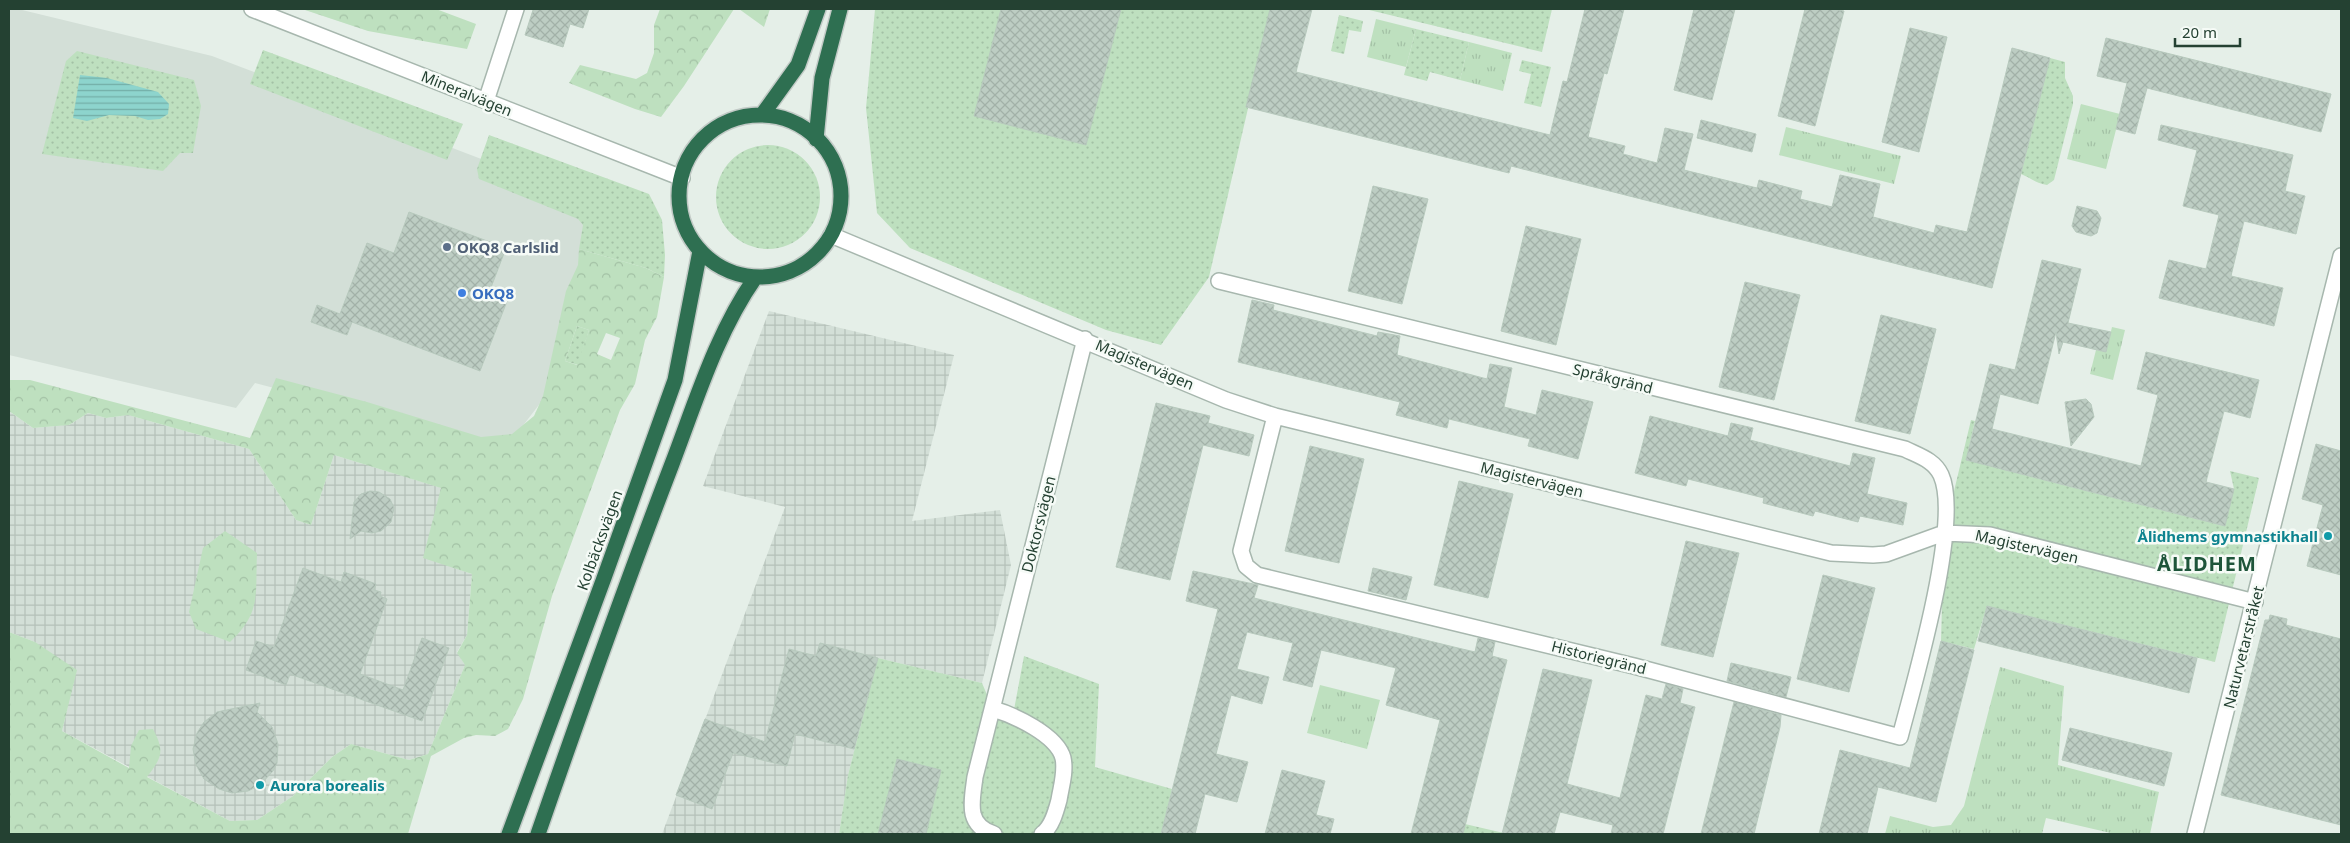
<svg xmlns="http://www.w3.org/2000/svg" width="2350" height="843" viewBox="0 0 2350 843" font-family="'Noto Sans',sans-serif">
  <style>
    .built { fill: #d3dfd7 }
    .industrial { fill: url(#industrial-grid) }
    .grass { fill: url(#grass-dots) }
    .forest { fill: url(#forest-crowns); fill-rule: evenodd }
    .park { fill: url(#park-tufts) }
    .water { fill: url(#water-rules) }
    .building { fill: url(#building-cross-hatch); stroke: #b7c9bd }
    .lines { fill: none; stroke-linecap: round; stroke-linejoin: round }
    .street-casing { stroke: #a7b7ae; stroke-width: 18 }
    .highway-casing { stroke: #c2cac6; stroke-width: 18 }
    .street { stroke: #fff; stroke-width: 15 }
    .highway { stroke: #2e6f51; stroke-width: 15 }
    .service-dot { fill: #5c6f8a; stroke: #f6fbf7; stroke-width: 2 }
    .shop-dot { fill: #3f7fe0; stroke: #f6fbf7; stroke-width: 2 }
    .culture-dot { fill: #0f9aa8; stroke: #f6fbf7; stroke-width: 2 }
    .labels { text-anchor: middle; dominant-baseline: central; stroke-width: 5; stroke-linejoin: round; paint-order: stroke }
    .street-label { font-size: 15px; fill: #244132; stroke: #f6fbf7 }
    .service-label { font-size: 15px; font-weight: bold; fill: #4e5e75; stroke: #f6fbf7; text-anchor: start }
    .shop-label { font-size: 15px; font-weight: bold; fill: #366cbe; stroke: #f6fbf7; text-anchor: start }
    .culture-label { font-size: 15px; font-weight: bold; fill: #0d838f; stroke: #f6fbf7; text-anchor: end }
    .district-label { font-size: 20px; font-weight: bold; letter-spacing: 1px; fill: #1e553a; stroke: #f6fbf7 }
  </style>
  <defs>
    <pattern id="industrial-grid" width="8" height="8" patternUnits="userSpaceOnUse" patternTransform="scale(1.25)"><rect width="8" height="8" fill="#d3dfd7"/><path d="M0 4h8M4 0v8" fill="none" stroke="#b5c1b9"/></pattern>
    <pattern id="grass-dots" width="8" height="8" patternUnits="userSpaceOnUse" patternTransform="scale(1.25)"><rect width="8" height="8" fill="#bee0bf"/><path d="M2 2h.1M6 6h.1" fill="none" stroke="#a3c1a5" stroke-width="1.8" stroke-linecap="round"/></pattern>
    <pattern id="forest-crowns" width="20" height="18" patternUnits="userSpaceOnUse" patternTransform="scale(1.25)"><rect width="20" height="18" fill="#bee0bf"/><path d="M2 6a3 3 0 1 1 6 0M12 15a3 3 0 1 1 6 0" fill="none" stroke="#a3c1a5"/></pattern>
    <pattern id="park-tufts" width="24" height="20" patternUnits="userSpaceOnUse" patternTransform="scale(1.25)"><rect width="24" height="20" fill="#bee0bf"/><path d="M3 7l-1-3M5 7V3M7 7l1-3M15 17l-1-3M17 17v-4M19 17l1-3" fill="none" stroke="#a3c1a5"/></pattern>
    <pattern id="water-rules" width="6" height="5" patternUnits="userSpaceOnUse" patternTransform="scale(1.25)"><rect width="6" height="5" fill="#8dd4cd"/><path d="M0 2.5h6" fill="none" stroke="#73aea7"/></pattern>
    <pattern id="building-cross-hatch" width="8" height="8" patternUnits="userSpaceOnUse" patternTransform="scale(1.25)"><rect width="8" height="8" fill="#bdcdc3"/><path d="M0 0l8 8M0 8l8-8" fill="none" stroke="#a2b1a8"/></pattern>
  </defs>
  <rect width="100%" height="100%" fill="#e5efe8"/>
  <!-- built -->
  <path class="built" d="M9 9H18L212 56 599 204 555 384 505 449 255 383 236 408 9 355Z"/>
  <!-- industrial -->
  <path class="industrial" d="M769 311 954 355 912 521 1000 510 1011 565 982 683 878 658 848 775 839 834H662L785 507 703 486Z
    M9 411 33 428 69 425 88 413 106 418 128 415 249 449 296 520 311 525 334 455 442 488 424 557 472 574 467 635 457 652 465 665 428 754 409 760 351 744 332 757 293 796 257 820 230 821 62 731 68 706 35 642 9 632Z"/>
  <!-- grass -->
  <path class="grass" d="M875 9H1271L1209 277 1161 345 1106 330 910 248 877 213 866 108Z
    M1365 9H1552L1542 52Z
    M1339 15 1363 21 1361 32 1349 30 1344 54 1331 51Z
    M1416 29 1469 42 1460 80 1430 72 1427 81 1404 75Z
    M263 50 463 124 447 160 250 84Z
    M77 51 194 80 201 106 193 153H180L163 171 42 154 66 61Z
    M2050 58 2065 62V78L2073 96V104L2054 180 2047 185C2035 183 2031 178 2021 174Z
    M1522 60 1551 67 1541 107 1524 103 1531 74 1519 71Z
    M489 135 649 194 662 220 665 255 664 277 646 268 579 249 583 225 578 219 479 179 477 169Z
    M716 197a52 52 0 1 1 104 0a52 52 0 1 1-104 0Z
    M577 326 589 330 578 365 565 361Z
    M1971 420 1975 421 1966 460 2224 526 2234 489 2230 471 2259 478 2215 662 1987 606 1974 649 1941 641 1944 533Z
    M1024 656 1099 684 1095 767 1172 789 1161 834H839L848 775 878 658 982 683 993 709 1013 715Z
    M1465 824 1508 834H1463Z"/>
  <!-- forest -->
  <path class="forest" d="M302 9H436L476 24 467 49 368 31Z
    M660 9H734L684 86 661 117 635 109 569 83 580 65 636 79 647 73 654 53V25Z
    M739 9H770L764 27Z
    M579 249 646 268 664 277 657 317 645 340 635 384 620 410 552 596 523 699 508 729 495 736 476 735 464 738 431 756 408 834H9V632L35 642 77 670 62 731 129 768 131 746 139 730 153 729C165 752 162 757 147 777L230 821 257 820 293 796 332 757 351 744 409 760 428 754 465 665 457 653 467 635 472 574 423 558 441 488 334 455 311 525 296 520 249 449 128 415 106 418 88 413 69 425 33 428 9 411V380H30L250 438 276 378 367 402 481 437 512 434 534 416 543 396 566 291 578 265ZM577 326 589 330 577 365 565 361ZM606 333 620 338 611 360 597 354Z
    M225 531 257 553C255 594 262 612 230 642L196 629 189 612 203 548Z"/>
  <!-- park -->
  <path class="park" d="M1376 19 1416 29 1406 67 1367 57Z
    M1469 42 1512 53 1503 91 1460 80Z
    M2081 104 2120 114 2106 169 2067 159Z
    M1786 127 1901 156 1894 184 1779 155Z
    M2112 327 2125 330 2113 380 2090 374 2096 350 2106 352Z
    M2000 667 2064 686 2058 765 2159 792 2150 834H2115L2046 818 2042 834H1885L1890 816 1933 827 1951 825 1964 806Z
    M1320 685 1380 700 1367 749 1307 733Z"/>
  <!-- water -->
  <path class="water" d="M80 75 107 78 158 92 169 104 168 114 160 119 148 120 135 116 109 115 87 121 73 118Z"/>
  <!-- building -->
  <path class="building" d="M535 9H589L583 28 570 24 563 47 525 35 533 10Z
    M1001 9H1121L1086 145 974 116Z
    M1270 9H1312L1296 72 1550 135 1563 81 1567 82 1585 9H1624L1607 74 1604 73 1588 137 1625 146 1623 154 1657 163 1665 128 1693 134 1684 170 1757 188 1759 180 1802 191 1800 199 1832 207 1840 175 1880 184 1873 217 1934 233 1936 225 1967 232 2012 48 2050 58 1992 288 1511 166 1509 173 1246 107Z
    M1694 9H1735L1712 100 1674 90Z
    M1805 9H1833L1844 11 1815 126 1778 116Z
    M1910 28 1947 37 1919 152 1882 142Z
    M2106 38 2331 94 2321 132 2147 88 2135 134 2116 129 2127 83 2097 76Z
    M1701 120 1756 134 1752 152 1697 138Z
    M2161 125 2293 155 2285 191 2305 196 2296 234 2244 221 2231 276 2283 288 2274 326 2159 298 2169 260 2206 269 2219 215 2183 206 2197 150 2158 140Z
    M1373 186 1428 199 1402 304 1348 291Z
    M2077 206 2097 211 2101 218 2097 233 2091 236 2076 232 2072 226Z
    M409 212 506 248 490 290 509 296 480 371 352 322 347 335 311 322 317 305 340 314 367 243 394 253Z
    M1526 226 1581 239 1556 345 1501 331Z
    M2042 260 2081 269 2068 323 2111 332 2106 352 2063 342 2059 354 2056 332 2038 404 2000 394 1992 429 2141 466 2158 395 2137 389 2146 352 2259 380 2250 418 2224 411 2206 482 2234 489 2225 526 1966 460 1990 364 2015 370Z
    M1745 282 1800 295 1774 400 1719 387Z
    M1252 300 1274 305 1273 310 1377 336 1378 332 1400 336 1397 355 1487 379 1490 364 1512 368 1504 407 1536 415 1542 390 1593 402 1578 459 1528 446 1530 439 1449 419 1447 428 1396 415 1400 402 1238 362Z
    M1881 315 1936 329 1910 434 1855 421Z
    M2086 399 2091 404 2094 417 2071 446 2065 402Z
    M1156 403 1210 416 1208 423 1254 435 1249 456 1203 445 1170 580 1116 567Z
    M1650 416 1728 436 1731 423 1753 428 1750 440 1850 466 1853 453 1875 458 1867 494 1907 503 1903 525 1860 516 1858 522 1815 511 1813 516 1763 503 1764 498 1688 479 1686 486 1635 473Z
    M2316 444 2341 451V575L2307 566 2323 505 2302 499Z
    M1310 446 1364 459 1339 563 1285 551Z
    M1459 481 1513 494 1488 598 1434 585Z
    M370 491 379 492 390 499 394 508 391 522 381 531 372 533 361 531 350 539 354 502 361 494Z
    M1686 541 1739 553 1713 657 1661 645Z
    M303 568 341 582 344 572 376 584 374 590 381 592 380 596 387 599 360 674 403 690 422 638 449 648 422 721 290 674 286 685 246 670 256 641 274 647Z
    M1373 568 1412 577 1406 600 1368 591Z
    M1193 571 1258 585 1254 598 1458 648 1475 652 1478 638 1495 642 1492 656 1507 660 1463 834H1411L1440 720 1386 705 1396 668 1321 650 1312 687 1283 680 1293 643 1247 632 1237 669 1269 677 1262 704 1231 695 1216 754 1248 762 1237 802 1205 794 1195 834H1161L1218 609 1186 601Z
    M1823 575 1875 588 1849 692 1797 679Z
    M1987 606 2197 658 2189 693 1978 641Z
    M2270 615 2287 619 2286 625 2341 639V825L2221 795 2265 620H2269Z
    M1941 641 1974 650 1936 802 1878 787 1867 834H1819L1840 750 1910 768Z
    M820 643 878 658 854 749 795 734 787 766 733 753 712 809 676 795 705 719 765 742 789 649 816 656Z
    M1731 663 1791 677 1786 697 1727 681Z
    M1543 669 1592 680 1567 784 1620 798 1646 695 1662 699 1666 684 1683 689 1680 703 1695 707 1663 834H1611L1613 825 1560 812 1554 834H1502Z
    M1734 702 1781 715 1780 727 1754 834H1701Z
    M260 703 257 712 272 727 278 744 277 763 273 771 260 785 248 791 232 793 219 789 204 779 196 765 193 749 197 733 204 722 217 712Z
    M2070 728 2172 753 2164 786 2062 760Z
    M897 759 941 770 926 834H878Z
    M1282 770 1325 781 1316 815 1334 819 1330 834H1265Z"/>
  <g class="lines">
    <!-- street casing -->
    <g class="street-casing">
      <path id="street" d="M252 9 682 178
        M486 101 516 9
        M831 235 1226 400 1275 416 1831 553 1873 555 1886 554 1944 533 1990 535 2255 602
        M1219 281 1905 449C1919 456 1934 460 1941 475 1962 521 1914 683 1900 737L1634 666 1257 575 1246 566 1241 551 1275 416
        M993 709C1014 715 1057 735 1063 758 1066 772 1061 787 1059 800 1056 811 1052 827 1042 834
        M994 834C965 825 972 801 975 777L1085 339
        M2195 834 2341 256"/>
    </g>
    <!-- highway casing -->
    <g class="highway-casing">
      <path id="highway" d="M762 115 798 65 818 9
        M679 196a81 81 0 1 1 162 0a81 81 0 1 1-162 0Z
        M816 139 822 78 840 9
        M509 834 604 578 675 380 700 251
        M538 834C581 710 625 586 672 464 696 401 717 332 755 278"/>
    </g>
    <!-- street -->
    <use href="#street" class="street"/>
    <!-- highway -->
    <use href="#highway" class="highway"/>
  </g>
  <!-- markers -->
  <circle class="service-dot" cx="447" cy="247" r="5"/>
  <circle class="shop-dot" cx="462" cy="293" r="5"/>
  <g class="culture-dot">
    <circle cx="2328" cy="536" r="5"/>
    <circle cx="260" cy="785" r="5"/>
  </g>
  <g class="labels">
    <!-- street labels -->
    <g class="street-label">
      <text transform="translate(467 93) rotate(22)">Mineralvägen</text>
      <text transform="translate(1145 364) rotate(23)">Magistervägen</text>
      <text transform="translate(1613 378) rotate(14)">Språkgränd</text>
      <text transform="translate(1532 479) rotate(14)">Magistervägen</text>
      <text transform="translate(1038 524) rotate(-76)">Doktorsvägen</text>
      <text transform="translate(599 540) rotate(-70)">Kolbäcksvägen</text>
      <text transform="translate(2027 546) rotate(13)">Magistervägen</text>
      <text transform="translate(2243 647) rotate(-76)">Naturvetarstråket</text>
      <text transform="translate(1599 657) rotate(14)">Historiegränd</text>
    </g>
    <!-- service labels -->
    <g class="service-label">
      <text x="457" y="247">OKQ8 Carlslid</text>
    </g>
    <!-- shop labels -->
    <g class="shop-label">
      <text x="472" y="293">OKQ8</text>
    </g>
    <!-- culture labels -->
    <g class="culture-label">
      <text x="2318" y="536">Ålidhems gymnastikhall</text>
      <text x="270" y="785" text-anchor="start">Aurora borealis</text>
    </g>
    <!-- district labels -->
    <g class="district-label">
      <text x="2207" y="563">ÅLIDHEM</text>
    </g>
  </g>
  <!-- border -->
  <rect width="2350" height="843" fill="none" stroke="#244132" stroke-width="20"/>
  <!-- scale -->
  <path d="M2175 38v8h65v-8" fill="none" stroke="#244132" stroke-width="2.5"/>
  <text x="2182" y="38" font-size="15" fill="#244132" stroke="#f6fbf7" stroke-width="4" paint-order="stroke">20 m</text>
</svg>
